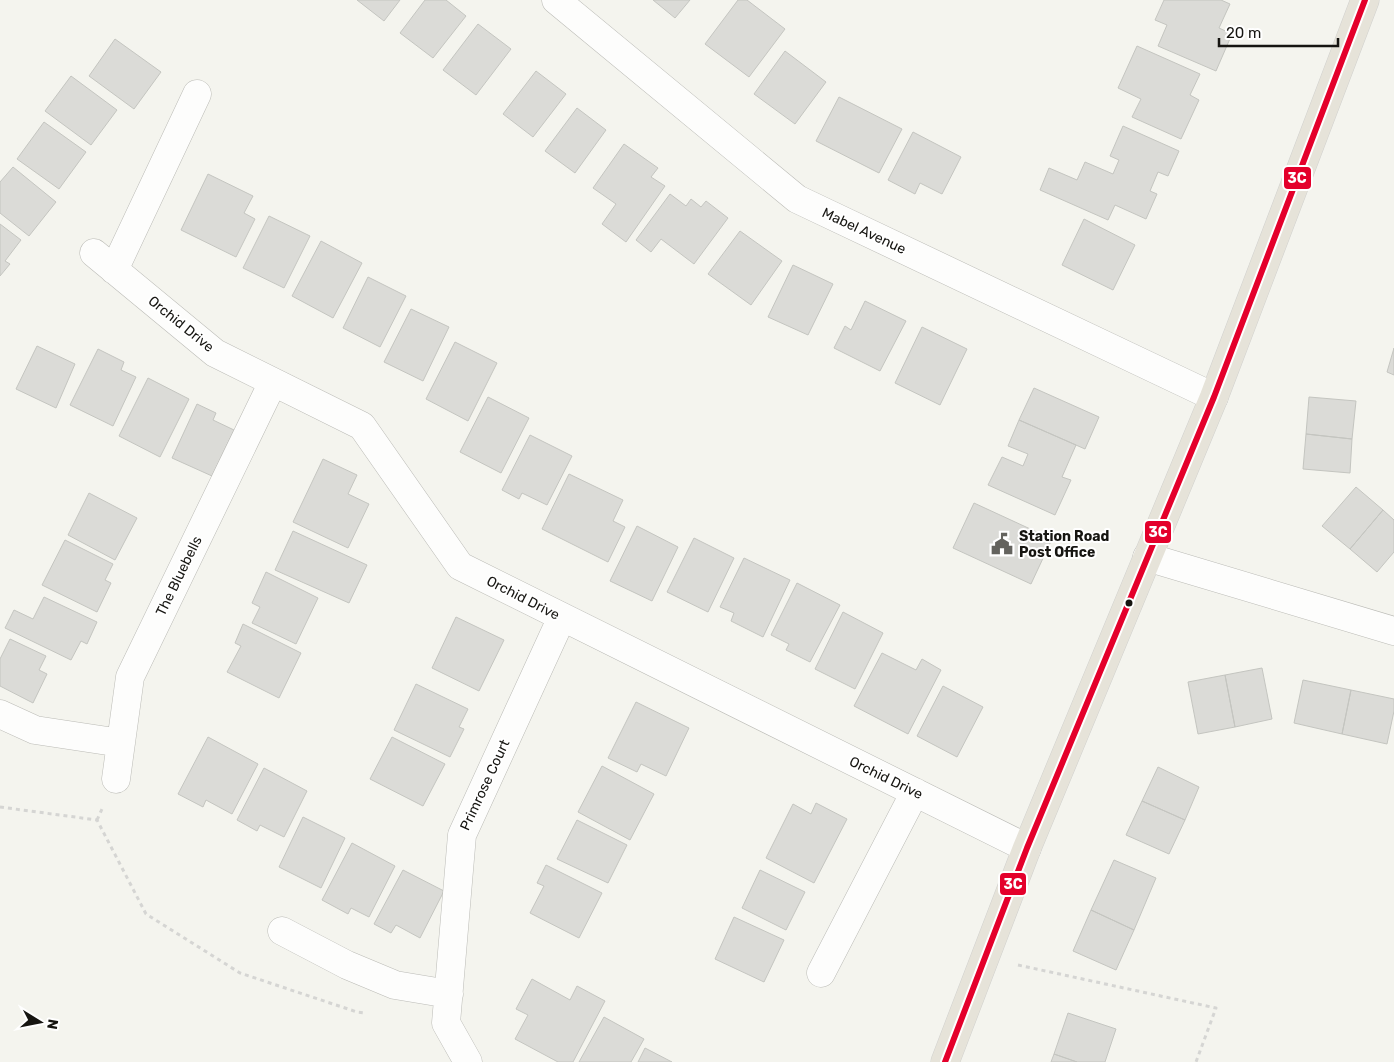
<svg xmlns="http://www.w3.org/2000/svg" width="1394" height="1062" viewBox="0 0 1394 1062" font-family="Rubik,sans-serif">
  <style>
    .building { fill: #dbdbd7; stroke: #c4c5c0 }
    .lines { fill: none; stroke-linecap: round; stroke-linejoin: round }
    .minor-casing { stroke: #bbbbb6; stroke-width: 29 }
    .major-casing { stroke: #d1d1ce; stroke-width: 29 }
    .path { stroke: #d5d5d3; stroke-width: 3; stroke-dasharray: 4 4; stroke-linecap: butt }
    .minor { stroke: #fdfdfc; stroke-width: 28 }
    .major { stroke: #e6e3d9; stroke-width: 28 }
    .bus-1-casing { stroke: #fff; stroke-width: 10 }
    .bus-1 { stroke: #e4002b; stroke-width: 6 }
    .bus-dot { fill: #161511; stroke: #fff; stroke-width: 2 }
    .labels { text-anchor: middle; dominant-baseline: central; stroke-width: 4; stroke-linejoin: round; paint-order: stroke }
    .street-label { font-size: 14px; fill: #161511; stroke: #fff }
    .poi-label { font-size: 14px; font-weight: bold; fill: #161511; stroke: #fff; text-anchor: start }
    .line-badge { stroke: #fff; stroke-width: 2 }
    .badge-label { font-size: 14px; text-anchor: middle; font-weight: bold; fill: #fff }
  </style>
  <rect width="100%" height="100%" fill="#f4f4ee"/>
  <!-- building -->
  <path class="building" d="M357 0H400L384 21Z
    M425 0H446L466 16 433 58 400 33Z
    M653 0H690L675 18Z
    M738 0H747L785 29 749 77 705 44Z
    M1164 0H1221L1230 4 1219 28 1232 34 1216 71 1158 46 1167 25 1155 20Z
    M478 24 511 49 476 95 443 70Z
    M115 39 161 72 134 109 89 76Z
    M1137 46 1200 74 1190 95 1199 100 1181 139 1132 117 1141 99 1118 88Z
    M785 51 826 82 795 124 754 94Z
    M536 71 566 94 533 137 503 114Z
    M71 76 117 110 91 145 45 111Z
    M839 97 902 129 879 173 816 141Z
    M577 108 606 130 575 173 545 151Z
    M44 122 86 152 59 189 17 159Z
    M1123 126 1179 151 1168 176 1158 172 1150 191 1157 194 1146 219 1115 205 1108 220 1040 190 1049 168 1077 180 1085 162 1113 174 1119 160 1110 156Z
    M913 132 961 157 942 194 920 183 915 194 888 180Z
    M624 144 658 168 651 177 665 186 626 242 602 224 616 204 593 188Z
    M13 167 56 202 29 236 0 213V182Z
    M208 174 253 196 244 213 255 219 236 257 181 230Z
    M670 194 686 206 691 199 701 207 706 201 728 218 694 264 661 239 651 252 636 240Z
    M269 216 310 236 284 288 243 268Z
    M1084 219 1135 245 1113 290 1062 265Z
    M0 224 21 240 5 261 10 264 0 276Z
    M740 231 782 261 751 305 708 274Z
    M321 241 362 263 333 318 292 296Z
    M793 265 833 284 808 335 768 317Z
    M368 277 406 296 380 347 343 328Z
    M865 301 906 321 880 371 834 348 845 326 851 330Z
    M411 309 449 327 423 381 384 362Z
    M922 327 967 349 940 405 895 383Z
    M455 342 497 363 468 421 426 399Z
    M37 346 75 364 56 408 16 389Z
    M1394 348V375L1387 372Z
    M98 349 124 362 121 370 136 377 113 426 70 405Z
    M148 378 189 399 160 457 119 436Z
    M1034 388 1099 417 1085 449 1019 420Z
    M488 397 529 418 501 473 460 452Z
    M1309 397 1356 401 1352 439 1306 434Z
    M197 404 216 413 213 420 234 430 212 476 172 458Z
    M1019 420 1076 445 1062 477 1071 480 1055 515 988 485 1002 457 1023 466 1028 454 1008 446Z
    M1306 434 1352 439 1350 473 1303 469Z
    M530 435 572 456 547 505 522 493 519 499 502 490Z
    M323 459 357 475 348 494 369 504 348 548 293 522Z
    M569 474 623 500 613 521 625 527 608 562 542 529Z
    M1356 487 1383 510 1350 549 1322 526Z
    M89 493 137 518 115 560 68 535Z
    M974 503 1052 539 1031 584 953 548Z
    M1383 510 1394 520V552L1377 572 1350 549Z
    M637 526 678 547 652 601 610 581Z
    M293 531 367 565 349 603 275 570Z
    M694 538 734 558 708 612 667 592Z
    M65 540 113 564 105 580 111 583 97 612 42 585Z
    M744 558 790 580 763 637 731 621 734 613 720 607Z
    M266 572 318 598 296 644 252 623 260 607 252 603Z
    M797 583 840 605 810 662 786 650 789 644 771 635Z
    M44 597 97 622 87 644 81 641 71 660 5 628 14 610 33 619Z
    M843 612 883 633 855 689 815 669Z
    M456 617 504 640 479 691 432 668Z
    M243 624 301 653 279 698 227 672 241 646 235 643Z
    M10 639 46 656 39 670 47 674 33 703 0 686V659Z
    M882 653 916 670 922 659 941 670 908 734 854 706Z
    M1262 668 1272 719 1235 727 1225 675Z
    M1225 675 1235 727 1198 734 1188 682Z
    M1303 680 1351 690 1342 734 1294 723Z
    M416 684 468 709 459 727 464 729 450 757 394 730Z
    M943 686 983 707 957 757 917 736Z
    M1351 690 1394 699V711L1387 744 1342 734Z
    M636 702 689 728 666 776 641 764 637 772 608 758Z
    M208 737 258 764 232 814 206 800 203 807 178 794Z
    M392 737 445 764 423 806 370 779Z
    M602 766 654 794 630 840 578 812Z
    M1158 767 1199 787 1185 820 1142 801Z
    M264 768 307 791 284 837 260 825 257 831 237 820Z
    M1142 801 1185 820 1169 854 1126 835Z
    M816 803 847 819 814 883 766 858 793 804 811 814Z
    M303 817 345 838 321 888 279 867Z
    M577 820 627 845 608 883 557 859Z
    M352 843 395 866 369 917 351 908 348 914 322 900Z
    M1114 860 1156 878 1134 930 1091 910Z
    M546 865 602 893 579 938 530 913 544 886 537 883Z
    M403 870 444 891 420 938 396 925 391 933 374 924Z
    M760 870 805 892 786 930 742 908Z
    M1091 910 1134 930 1116 970 1073 951Z
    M734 917 784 940 764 982 715 959Z
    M532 979 570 1000 577 986 605 1001 573 1062H558L515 1039 528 1015 516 1009Z
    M1068 1013 1116 1029 1105 1062H1077L1054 1054Z
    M604 1017 644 1039 631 1062H579Z
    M645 1048 672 1062H638Z
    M1054 1054 1077 1062H1051Z"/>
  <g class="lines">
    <!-- minor casing -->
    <g class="minor-casing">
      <path id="minor" d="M556 0 797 199 1214 397
        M94 253 215 353 362 426 460 566 1027 848
        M114 270 197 94
        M1147 557 1394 631
        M0 714 35 730 121 743
        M116 779 130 677 273 382
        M282 931 347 965 395 985 449 994
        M821 973 915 792
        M468 1062 446 1023 462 835 562 617"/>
    </g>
    <!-- major casing -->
    <g class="major-casing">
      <path id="major" d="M945 1062 1027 848 1214 397 1365 0"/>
    </g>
    <!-- path -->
    <path class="path" d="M0 807 97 820 146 914 240 973 357 1012 366 1013
      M97 820 102 809
      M1018 965 1216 1008 1196 1062"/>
    <!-- minor -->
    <use href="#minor" class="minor"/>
    <!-- major -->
    <use href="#major" class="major"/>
    <!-- bus-1 casing -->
    <g class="bus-1-casing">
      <path id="bus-1" d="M945 1062 1027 848 1214 397 1365 0"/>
    </g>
    <!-- bus-1 -->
    <use href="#bus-1" class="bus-1"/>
  </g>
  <!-- icons -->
  <defs>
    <g id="civic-bare" transform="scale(1.725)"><path d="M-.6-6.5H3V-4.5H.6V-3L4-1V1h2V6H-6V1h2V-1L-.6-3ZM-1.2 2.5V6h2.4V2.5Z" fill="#64635e" stroke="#fff" stroke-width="2.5" paint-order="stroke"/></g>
  </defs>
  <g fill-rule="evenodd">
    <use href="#civic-bare" x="1002" y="544"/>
  </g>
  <!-- markers -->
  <circle class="bus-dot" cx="1129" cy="603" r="4.5"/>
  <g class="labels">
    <!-- street labels -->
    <g class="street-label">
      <text transform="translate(864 231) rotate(25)">Mabel Avenue</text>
      <text transform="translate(181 324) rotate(39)">Orchid Drive</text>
      <text transform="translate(179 576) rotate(-64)">The Bluebells</text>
      <text transform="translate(523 598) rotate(27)">Orchid Drive</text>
      <text transform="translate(886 778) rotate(26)">Orchid Drive</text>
      <text transform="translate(485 785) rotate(-65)">Primrose Court</text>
    </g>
    <!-- poi labels -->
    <g class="poi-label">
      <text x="1019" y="536">Station Road<tspan x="1019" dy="16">Post Office</tspan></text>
    </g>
  </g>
  <g class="line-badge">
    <rect x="1283" y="166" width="29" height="24" rx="5" fill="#e4002b"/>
    <rect x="1144" y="520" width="28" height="24" rx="5" fill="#e4002b"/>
    <rect x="999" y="872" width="28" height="24" rx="5" fill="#e4002b"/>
  </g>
  <g class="badge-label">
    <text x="1297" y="183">3C</text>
    <text x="1158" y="537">3C</text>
    <text x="1013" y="889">3C</text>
  </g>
  <!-- north arrow -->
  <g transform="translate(40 1022) rotate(100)" stroke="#ffffff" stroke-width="4" paint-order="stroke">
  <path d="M0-4L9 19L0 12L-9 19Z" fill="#161511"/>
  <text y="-8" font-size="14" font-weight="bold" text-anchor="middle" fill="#161511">N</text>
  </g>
  <!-- scale -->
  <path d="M1219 38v8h119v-8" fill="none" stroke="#161511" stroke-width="2.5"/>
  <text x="1226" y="38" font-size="15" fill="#161511" stroke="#ffffff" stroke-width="4" paint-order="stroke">20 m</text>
</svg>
